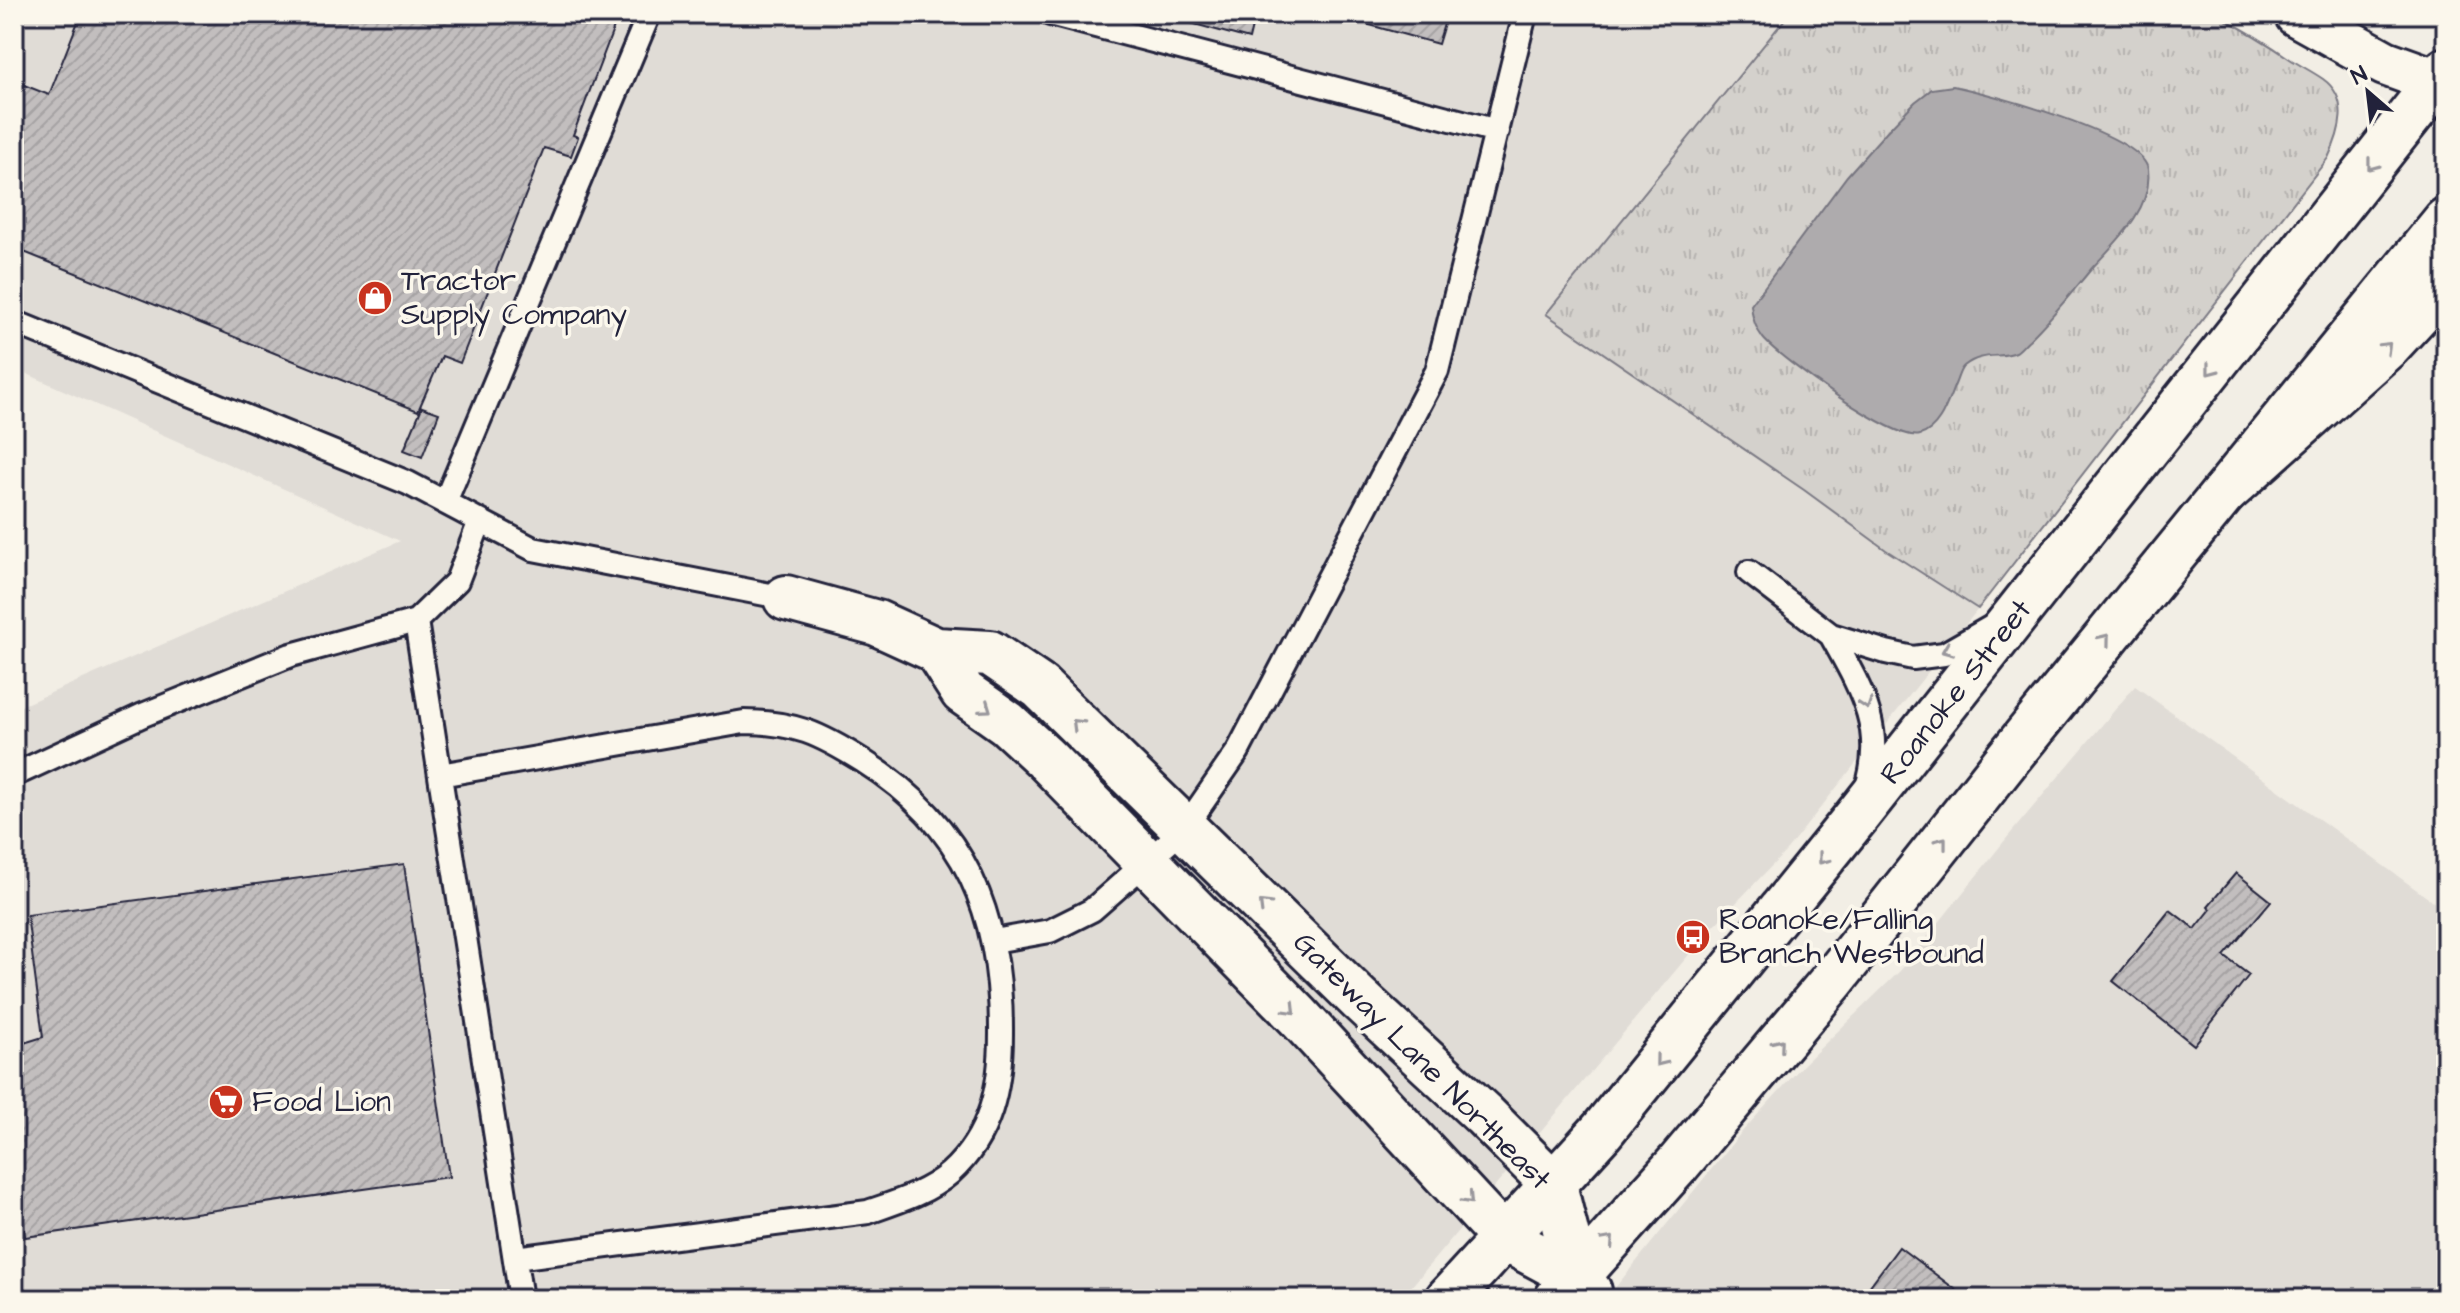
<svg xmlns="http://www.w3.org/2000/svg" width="2460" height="1313" viewBox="0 0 2460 1313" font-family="'Architects Daughter',sans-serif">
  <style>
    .built { fill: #e0dcd6 }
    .grass { fill: url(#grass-tufts); stroke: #7b7a84; stroke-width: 2 }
    .water { fill: #aeabad; stroke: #76747f; stroke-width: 2 }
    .building { fill: url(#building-hatch); stroke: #22223b; stroke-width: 2 }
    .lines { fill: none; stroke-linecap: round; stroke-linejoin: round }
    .lane-casing { stroke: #22223b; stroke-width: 28 }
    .street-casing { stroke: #22223b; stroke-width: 50 }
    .primary-casing { stroke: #22223b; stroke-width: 50 }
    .highway-casing { stroke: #22223b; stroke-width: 50 }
    .lane { stroke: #fbf7ec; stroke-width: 22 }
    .street { stroke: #fbf7ec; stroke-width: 44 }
    .primary { stroke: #fbf7ec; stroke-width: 44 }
    .highway { stroke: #fbf7ec; stroke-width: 44 }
    .oneway { stroke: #99979c }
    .labels { text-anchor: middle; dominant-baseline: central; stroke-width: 7; stroke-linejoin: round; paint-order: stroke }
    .poi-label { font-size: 30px; fill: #22223b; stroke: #fbf7ec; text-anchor: start }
    .street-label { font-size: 30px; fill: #22223b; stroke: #fbf7ec }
  </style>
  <defs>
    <pattern id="grass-tufts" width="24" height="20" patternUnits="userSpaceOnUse" patternTransform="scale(2)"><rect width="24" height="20" fill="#d4d1cc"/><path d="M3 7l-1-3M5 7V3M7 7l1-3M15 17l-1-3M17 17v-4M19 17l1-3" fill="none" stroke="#b6b3b0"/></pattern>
    <pattern id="building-hatch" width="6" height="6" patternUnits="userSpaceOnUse" patternTransform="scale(2)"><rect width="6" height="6" fill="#c2bebe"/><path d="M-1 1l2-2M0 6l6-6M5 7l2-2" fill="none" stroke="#a6a3a4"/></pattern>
  </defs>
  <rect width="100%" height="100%" fill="#f2eee5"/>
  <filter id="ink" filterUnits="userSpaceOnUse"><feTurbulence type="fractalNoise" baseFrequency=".0125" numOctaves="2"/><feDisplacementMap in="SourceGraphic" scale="16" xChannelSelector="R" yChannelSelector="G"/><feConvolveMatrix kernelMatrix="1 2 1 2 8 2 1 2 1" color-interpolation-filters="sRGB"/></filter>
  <g filter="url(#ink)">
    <!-- built -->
    <path class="built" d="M14 14H1789L1547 314 1804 490 1886 550 1978 609 1787 850 1707 933 1401 1299H14V709L400 541 14 368Z
      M2135 686 2446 911V1299H1606L1740 1134 1803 1065 1900 971 2006 839Z"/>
    <!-- grass -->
    <path class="grass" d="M1789 14H2215C2242 28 2266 42 2290 59 2301 66 2313 72 2323 79 2351 99 2340 133 2328 158L1978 609 1886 550 1804 490 1546 314Z"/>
    <!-- water -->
    <path class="water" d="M1953 86C1987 93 2144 134 2148 170 2153 208 2116 242 2093 267 2072 292 2052 318 2029 340 2025 343 2020 350 2016 352 2001 359 1982 351 1964 366 1960 369 1958 377 1956 382 1948 400 1941 429 1920 435 1897 443 1780 359 1763 338 1755 328 1752 318 1751 305L1847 176 1886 132 1915 102 1932 89Z"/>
    <!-- building -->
    <path class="building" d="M65 14H619L573 135 578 137 571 156 544 148 460 363 442 356 418 411 14 248V81L49 95 79 19Z
      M1158 14H1255L1249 39Z
      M1330 14H1447L1438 44Z
      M422 407 439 413 422 457 404 450Z
      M404 864 449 1177 25 1237 14 1158V1046L43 1037 27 915Z
      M2236 873 2271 901 2224 956 2249 975 2194 1045 2113 981 2170 910 2195 929 2211 909 2208 906Z
      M1899 1247 1968 1299H1860Z"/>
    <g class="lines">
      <!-- lane casing -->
      <g class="lane-casing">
        <path id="lane" d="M1050 14 1497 131
          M14 322 408 483 533 549 786 598
          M445 502 649 14
          M480 521 457 581 416 621 521 1299
          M1749 572 1831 635 1886 652 1913 658 1944 654 1993 626
          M1831 635C1859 686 1886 727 1867 787
          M14 775 143 715 291 655 416 621
          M440 775 744 722C795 722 820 734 863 761 966 826 1002 915 1001 1034 1001 1086 991 1136 950 1173 927 1193 897 1202 868 1212L515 1258
          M994 941 1050 931 1092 910 1184 829 1238 751 1437 371 1525 14"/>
      </g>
      <!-- street casing -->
      <g class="street-casing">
        <path id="street" d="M786 598 877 623 936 650 990 653 1040 687 1359 999 1484 1115 1554 1185 1577 1277
          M936 650 963 692 1007 723 1045 758 1298 1016 1504 1238 1577 1277 1589 1291"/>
      </g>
      <!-- primary casing -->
      <g class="primary-casing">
        <path id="primary" d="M1448 1299 1602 1131 1857 816 2446 70
          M1557 1299 1678 1164 1832 981 2009 757 2446 220"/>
      </g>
      <!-- highway casing -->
      <g class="highway-casing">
        <path id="highway" d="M2297 14 2385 63 2446 85
          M2224 493 2388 346 2446 283"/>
      </g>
      <!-- lane -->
      <use href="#lane" class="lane"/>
      <!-- street -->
      <use href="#street" class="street"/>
      <!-- primary -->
      <use href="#primary" class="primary"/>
      <!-- highway -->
      <use href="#highway" class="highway"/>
    </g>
    <!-- one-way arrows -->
    <defs><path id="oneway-chevron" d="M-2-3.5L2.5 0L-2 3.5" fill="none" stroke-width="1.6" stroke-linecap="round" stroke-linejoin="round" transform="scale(2)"/></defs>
    <g class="oneway">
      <use href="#oneway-chevron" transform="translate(2372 165) rotate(128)"/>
      <use href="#oneway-chevron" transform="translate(2386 347) rotate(-44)"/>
      <use href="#oneway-chevron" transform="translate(2211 370) rotate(128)"/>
      <use href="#oneway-chevron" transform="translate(2105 639) rotate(-51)"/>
      <use href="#oneway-chevron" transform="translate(1947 650) rotate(158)"/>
      <use href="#oneway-chevron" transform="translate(1866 704) rotate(71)"/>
      <use href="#oneway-chevron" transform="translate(986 708) rotate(35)"/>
      <use href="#oneway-chevron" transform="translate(1077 724) rotate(-135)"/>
      <use href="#oneway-chevron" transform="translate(1942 842) rotate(-52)"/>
      <use href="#oneway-chevron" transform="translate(1823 859) rotate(129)"/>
      <use href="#oneway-chevron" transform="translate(1264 905) rotate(-135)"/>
      <use href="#oneway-chevron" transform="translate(1291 1009) rotate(46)"/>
      <use href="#oneway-chevron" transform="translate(1779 1044) rotate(-50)"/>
      <use href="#oneway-chevron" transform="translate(1660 1061) rotate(129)"/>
      <use href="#oneway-chevron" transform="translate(1468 1199) rotate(47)"/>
      <use href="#oneway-chevron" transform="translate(1609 1241) rotate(-48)"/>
    </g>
  </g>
  <!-- icons -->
  <defs>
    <g id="shop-disc" transform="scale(1.8)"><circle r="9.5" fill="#c8321e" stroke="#fbf7ec"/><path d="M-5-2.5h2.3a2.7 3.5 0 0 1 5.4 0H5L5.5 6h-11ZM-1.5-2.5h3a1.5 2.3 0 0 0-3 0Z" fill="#fff"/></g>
    <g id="bus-disc" transform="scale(1.8)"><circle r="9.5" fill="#c8321e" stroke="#fbf7ec"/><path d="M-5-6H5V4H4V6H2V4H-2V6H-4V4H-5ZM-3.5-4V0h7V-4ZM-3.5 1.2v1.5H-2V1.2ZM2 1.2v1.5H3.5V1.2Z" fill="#fff"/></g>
    <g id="supermarket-disc" transform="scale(1.8)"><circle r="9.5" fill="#c8321e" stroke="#fbf7ec"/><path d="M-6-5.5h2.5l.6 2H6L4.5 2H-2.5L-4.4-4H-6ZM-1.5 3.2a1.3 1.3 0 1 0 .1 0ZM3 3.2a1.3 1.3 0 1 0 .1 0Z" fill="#fff"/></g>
  </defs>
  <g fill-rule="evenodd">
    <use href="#shop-disc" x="375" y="298"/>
    <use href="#bus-disc" x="1693" y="937"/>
    <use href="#supermarket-disc" x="226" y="1102"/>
  </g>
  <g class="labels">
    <!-- poi labels -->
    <g class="poi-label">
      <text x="401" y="281">Tractor<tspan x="401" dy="34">Supply Company</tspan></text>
      <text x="1719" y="920">Roanoke/Falling<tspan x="1719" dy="34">Branch Westbound</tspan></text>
      <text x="252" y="1102">Food Lion</text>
    </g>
    <!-- street labels -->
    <g class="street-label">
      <text transform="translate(1956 692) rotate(-52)">Roanoke Street</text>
      <text transform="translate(1422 1061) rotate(45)">Gateway Lane Northeast</text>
    </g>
  </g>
  <!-- margin -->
  <rect width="2460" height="1313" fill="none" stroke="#fbf7ec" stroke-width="48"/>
  <rect x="24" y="24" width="2412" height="1265" fill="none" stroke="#22223b" stroke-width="3" filter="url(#ink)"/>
  <!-- north arrow -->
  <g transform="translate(2368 92) rotate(332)" stroke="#fbf7ec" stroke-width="6" paint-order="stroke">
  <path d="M0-6L14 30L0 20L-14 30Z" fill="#22223b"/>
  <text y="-12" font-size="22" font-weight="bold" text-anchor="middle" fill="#22223b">N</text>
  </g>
</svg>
